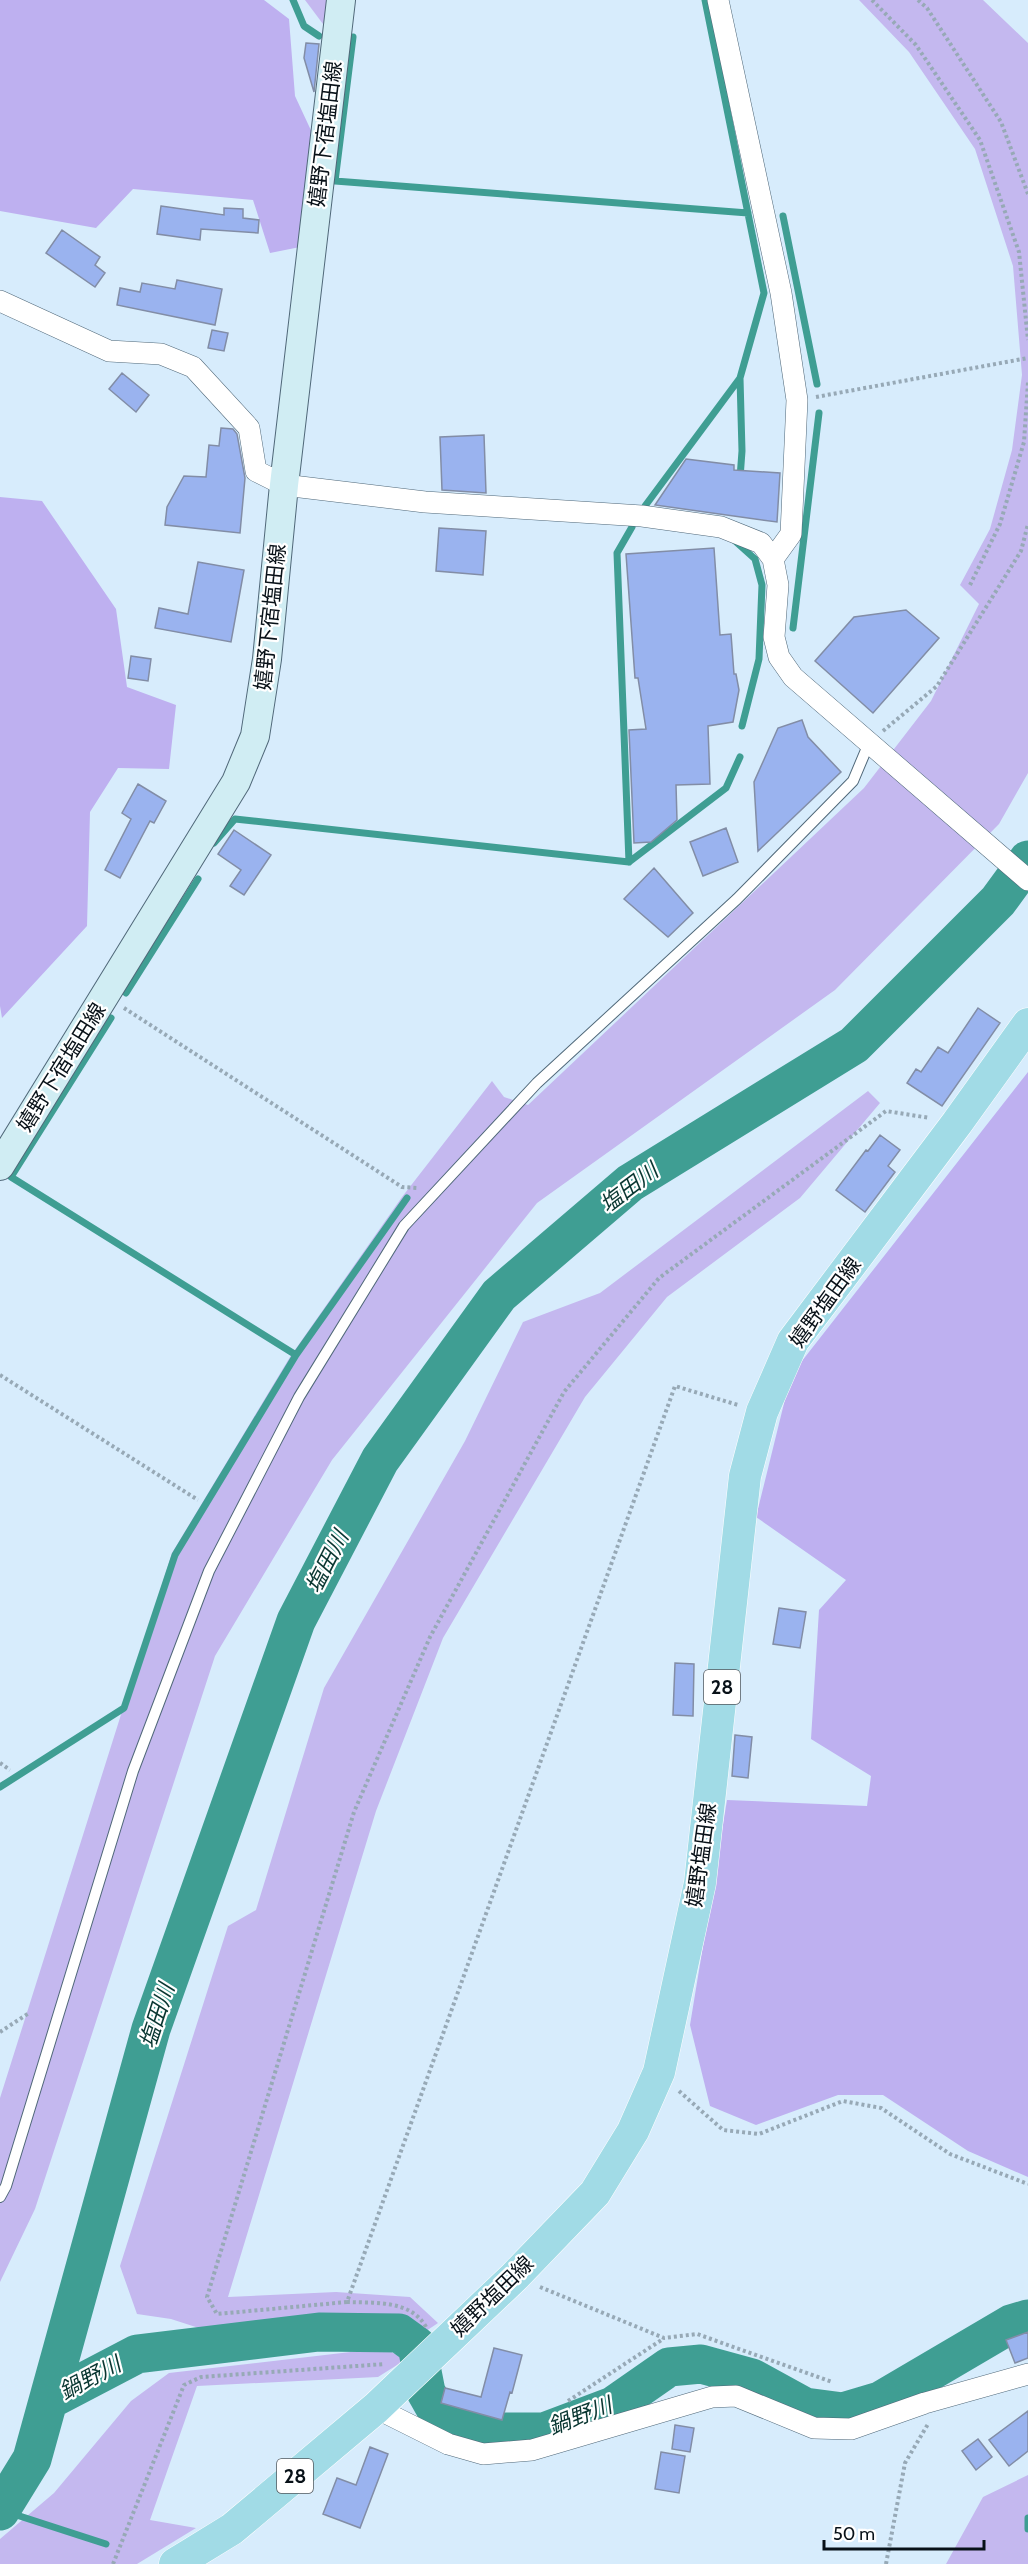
<svg xmlns="http://www.w3.org/2000/svg" width="1028" height="2564" viewBox="0 0 1028 2564" font-family="Cabin,'Noto Sans JP',sans-serif">
  <style>
    .green { fill: #c4b8ef }
    .forest { fill: #beb0f0 }
    .lines { fill: none; stroke-linecap: round; stroke-linejoin: round }
    .stream { stroke: #3f9e93; stroke-width: 7 }
    .river { stroke: #3f9e93; stroke-width: 39 }
    .building { fill: #9ab3ef; stroke: #828da6; stroke-width: 1.5 }
    .lane-casing { stroke: #506879; stroke-width: 12 }
    .street-casing { stroke: #506879; stroke-width: 22 }
    .secondary-casing { stroke: #506879; stroke-width: 30 }
    .primary-casing { stroke: #fff; stroke-width: 33 }
    .path { stroke: #97a9b6; stroke-width: 4; stroke-dasharray: 3 3; stroke-linecap: butt }
    .lane { stroke: #fff; stroke-width: 10 }
    .street { stroke: #fff; stroke-width: 21 }
    .secondary { stroke: #d0edf3; stroke-width: 28 }
    .primary { stroke: #a1dbe6; stroke-width: 32 }
    .labels { text-anchor: middle; dominant-baseline: central; stroke-width: 4.5; stroke-linejoin: round; paint-order: stroke }
    .shield { fill: #fff; stroke: #52585d; stroke-width: 1.5 }
    .shield-label { font-size: 20px; font-weight: bold; fill: #081118 }
    .street-label { font-size: 21px; fill: #081118; stroke: #fff }
    .water-label { font-size: 22px; font-style: italic; fill: #093631; stroke: #fff }
  </style>
  <rect width="100%" height="100%" fill="#d7ecfc"/>
  <!-- green -->
  <path class="green" d="M305 0H332L329 32Z
    M859 0H983L1028 43V773L999 824 835 990 537 1203 332 1460 215 1656 35 2209 0 2282V2098L172 1553 290 1357 402 1197 492 1081 504 1097 528 1105 864 788 931 701 979 604 960 585 990 529 1012 450 1022 375 1013 266 975 149 909 52Z
    M868 1091 880 1103 800 1198 667 1297 585 1397 443 1638 376 1811 228 2297 336 2292 410 2297 438 2323 420 2335 394 2317 202 2329 171 2319 137 2314 120 2266 228 1926 256 1910 324 1688 465 1441 523 1322 600 1293Z
    M385 2348 405 2360 378 2377 197 2386 150 2520 196 2528 137 2564H0V2539L54 2493 131 2401 169 2373Z
    M1028 2475V2564H946L983 2497Z"/>
  <!-- forest -->
  <path class="forest" d="M0 0H264L289 19 295 96 315 139 300 247 270 253 253 200 133 189 96 228 0 211Z
    M0 497 42 501 116 609 127 687 176 705 169 769 118 768 90 812 87 926 2 1018 0 1006Z
    M1028 1072V2177L968 2151 883 2095H838L756 2125 710 2106 690 2025 727 1800 867 1806 871 1776 811 1739 819 1610 846 1580 756 1517 791 1375Z"/>
  <g class="lines">
    <!-- stream -->
    <path class="stream" d="M293 0 304 26 319 36
      M705 0 764 293 740 378 742 451 740 478
      M353 37 335 181 748 213
      M783 216 817 384
      M645 506 740 378
      M735 541 755 559 762 585 759 659 742 726
      M793 628 819 413
      M214 843 235 819 629 862 617 553 632 527
      M629 862 726 788 740 757
      M126 993 198 879
      M296 1355 407 1198
      M0 1787 124 1708 175 1555 296 1355 11 1177 111 1018
      M1 2510 106 2544
      M1028 2518V2529"/>
    <!-- river -->
    <path class="river" d="M51 2399 137 2354 319 2332 399 2333 417 2346 426 2392 439 2415 487 2432H544L613 2406 669 2367 701 2364 752 2378 805 2407 843 2412 880 2401 1011 2324 1028 2319
      M0 2511 32 2459 151 2029 296 1621 380 1460 499 1295 630 1183 854 1045 998 901 1028 860"/>
  </g>
  <!-- building -->
  <path class="building" d="M306 43 319 44 314 92 304 58Z
    M161 206 224 215V208L243 209V218L259 220 258 233 201 229 200 240 157 234Z
    M62 230 100 257 95 265 105 273 95 287 46 253Z
    M177 280 222 289 215 325 117 305 120 288 140 292 142 283 175 289Z
    M212 330 228 333 224 351 208 348Z
    M122 373 149 395 136 412 109 389Z
    M221 428 233 429 237 434 245 478 240 533 165 525 167 507 184 476 206 477 209 445 219 446Z
    M484 435 486 493 442 490 440 437Z
    M686 459 734 465V470L780 473 777 522 655 505Z
    M439 528 486 531 483 575 436 571Z
    M714 548 720 635 731 634 734 674H736L739 690 733 722 708 726 710 784 676 785 677 820 651 842 634 843 629 730 646 729 638 678H635L626 554Z
    M198 562 244 570 231 642 155 628 159 608 188 614Z
    M906 610 939 638 873 713 815 661 854 617Z
    M131 656 151 659 148 681 128 678Z
    M802 720 808 737 841 772 758 851 754 782 778 728Z
    M138 784 166 801 154 823 150 821 120 878 105 870 131 819 122 813Z
    M726 828 738 862 703 876 690 842Z
    M234 830 271 855 244 895 230 886 241 870 218 854Z
    M654 868 693 913 668 937 624 899Z
    M978 1008 1000 1023 942 1106 907 1083 916 1069 921 1072 938 1047 948 1053Z
    M880 1135 900 1150 888 1166 895 1172 865 1212 836 1190 866 1150 868 1151Z
    M779 1608 806 1612 800 1648 773 1644Z
    M675 1663 694 1664 693 1716 673 1715Z
    M735 1735 752 1737 748 1778 732 1776Z
    M1028 2332V2358L1015 2363 1006 2340Z
    M494 2348 522 2355 512 2393 510 2392 502 2420 441 2403 445 2388 481 2397Z
    M1028 2411V2451L1009 2466 989 2440Z
    M675 2425 694 2428 690 2452 672 2449Z
    M978 2439 992 2457 976 2470 962 2451Z
    M370 2447 388 2454 360 2528 323 2514 337 2478 356 2485Z
    M661 2452 685 2456 679 2493 655 2489Z"/>
  <g class="lines">
    <!-- lane casing -->
    <g class="lane-casing">
      <path id="lane" d="M0 2197 6 2186 133 1771 209 1571 299 1397 404 1226 537 1083 737 899 853 781 869 743"/>
    </g>
    <!-- street casing -->
    <g class="street-casing">
      <path id="street" d="M718 0 781 293 797 400 791 534 773 559
        M0 301 109 351 161 354 193 367 249 428 256 471 284 485 425 502 642 516 721 527 761 543 773 559 778 585 774 637 779 657 793 677 1028 880
        M376 2408 448 2444 483 2454 532 2450 712 2397 736 2396 814 2428 851 2429 925 2403 1028 2374"/>
    </g>
    <!-- secondary casing -->
    <g class="secondary-casing">
      <path id="secondary" d="M0 1166 236 782 255 736 267 659 284 485 341 0"/>
    </g>
    <!-- primary casing -->
    <g class="primary-casing">
      <path id="primary" d="M175 2564 232 2529 376 2408 514 2277 595 2193 633 2131 659 2072 700 1883 745 1476 762 1412 793 1341 957 1123 1028 1024"/>
    </g>
    <!-- path -->
    <path class="path" d="M872 0 916 45 980 140 1019 252 1028 340
      M918 0 927 8 1001 122 1028 194
      M816 397 1028 358
      M970 585 1000 524 1024 442 1028 382
      M883 731 937 686 1021 551 1028 524
      M124 1008 402 1187 418 1188
      M0 1375 198 1500
      M0 1763 10 1770
      M0 2032 29 2013
      M679 2091 723 2130 759 2134 843 2101 881 2108 950 2154 1028 2184
      M540 2287 664 2338 697 2334 832 2382
      M347 2302 217 2314 207 2297 354 1812 430 1637 564 1392 659 1278 886 1111 930 1118
      M426 2327C411 2300 375 2303 347 2302L675 1386 738 1405
      M568 2401 663 2339
      M113 2564 184 2385 201 2377 385 2364
      M886 2564 905 2463 928 2424"/>
    <!-- lane -->
    <use href="#lane" class="lane"/>
    <!-- street -->
    <use href="#street" class="street"/>
    <!-- secondary -->
    <use href="#secondary" class="secondary"/>
    <!-- primary -->
    <use href="#primary" class="primary"/>
  </g>
  <g class="labels">
    <!-- shield labels -->
    <g class="shield">
      <rect x="704" y="1670" width="36" height="34" rx="4.5"/>
      <rect x="277" y="2459" width="36" height="34" rx="4.5"/>
    </g>
    <g class="shield-label">
      <text x="722" y="1687">28</text>
      <text x="295" y="2476">28</text>
    </g>
    <!-- street labels -->
    <g class="street-label">
      <text transform="translate(325 134) rotate(-83)">嬉野下宿塩田線</text>
      <text transform="translate(270 617) rotate(-84)">嬉野下宿塩田線</text>
      <text transform="translate(61 1067) rotate(-58)">嬉野下宿塩田線</text>
      <text transform="translate(825 1302) rotate(-54)">嬉野塩田線</text>
      <text transform="translate(701 1855) rotate(-82)">嬉野塩田線</text>
      <text transform="translate(492 2296) rotate(-44)">嬉野塩田線</text>
    </g>
    <!-- water labels -->
    <g class="water-label">
      <text transform="translate(629 1188) rotate(-37)">塩田川</text>
      <text transform="translate(327 1562) rotate(-63)">塩田川</text>
      <text transform="translate(157 2016) rotate(-72)">塩田川</text>
      <text transform="translate(90 2378) rotate(-28)">鍋野川</text>
      <text transform="translate(580 2416) rotate(-21)">鍋野川</text>
    </g>
  </g>
  <!-- scale -->
  <path d="M824 2540v9h160v-9" fill="none" stroke="#081118" stroke-width="3"/>
  <text x="833" y="2540" font-size="18" fill="#081118" stroke="#ffffff" stroke-width="4.5" paint-order="stroke">50 m</text>
</svg>
